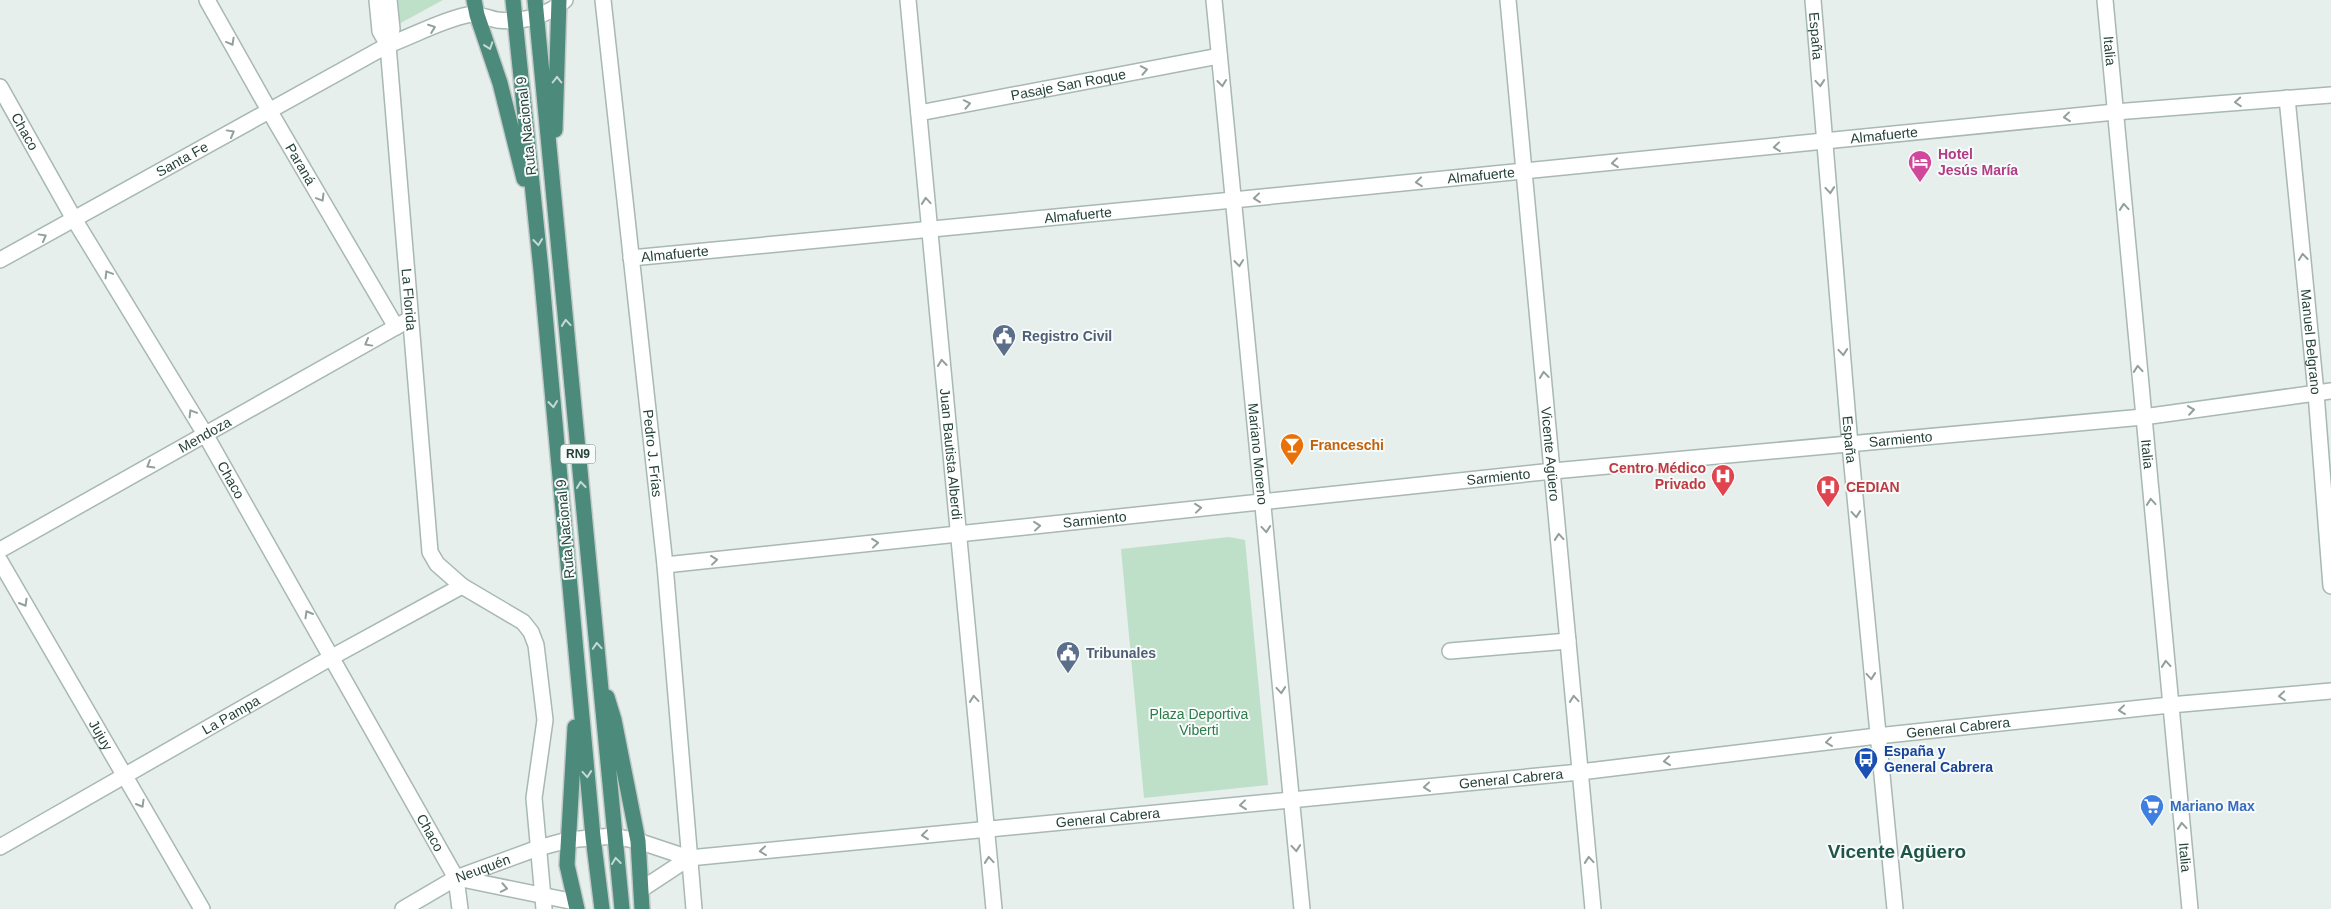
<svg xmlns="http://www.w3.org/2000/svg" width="2331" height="909" viewBox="0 0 2331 909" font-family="Arial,sans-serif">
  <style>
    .green { fill: #bfe0c8 }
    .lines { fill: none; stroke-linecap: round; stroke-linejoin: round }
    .minor-casing { stroke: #a8b8b2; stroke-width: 18 }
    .tertiary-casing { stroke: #a8b8b2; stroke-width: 18 }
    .trunk-casing { stroke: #c2cac8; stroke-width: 18 }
    .minor { stroke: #fff; stroke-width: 15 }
    .tertiary { stroke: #fff; stroke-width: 15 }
    .trunk { stroke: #4c8a7c; stroke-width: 15 }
    .oneway { stroke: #92a09c }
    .oneway2 { stroke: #c4d9d4 }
    .labels { text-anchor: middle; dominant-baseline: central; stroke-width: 4; stroke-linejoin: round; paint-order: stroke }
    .shield { fill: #f7fbf9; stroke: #637a73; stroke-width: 1 }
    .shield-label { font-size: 12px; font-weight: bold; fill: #24423a }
    .street-label { font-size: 14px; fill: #24423a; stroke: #f7fbf9 }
    .hotel-label { font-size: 14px; font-weight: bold; fill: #b23c85; stroke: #f7fbf9; text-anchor: start }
    .service-label { font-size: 14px; font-weight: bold; fill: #4e5e75; stroke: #f7fbf9; text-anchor: start }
    .food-label { font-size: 14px; font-weight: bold; fill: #c56008; stroke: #f7fbf9; text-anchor: start }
    .health-label { font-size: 14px; font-weight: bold; fill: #be3a42; stroke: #f7fbf9; text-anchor: end }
    .park-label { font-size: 14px; fill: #2d7a4b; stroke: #f7fbf9 }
    .transit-label { font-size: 14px; font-weight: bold; fill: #164399; stroke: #f7fbf9; text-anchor: start }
    .shop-label { font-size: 14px; font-weight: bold; fill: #366cbe; stroke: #f7fbf9; text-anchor: start }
    .district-label { font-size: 19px; font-weight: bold; fill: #1f5548; stroke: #f7fbf9 }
  </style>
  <rect width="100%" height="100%" fill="#e6efeb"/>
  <!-- green -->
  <path class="green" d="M394 0H443L397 25Z
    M1229 537 1245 540 1268 785 1144 798 1121 549Z"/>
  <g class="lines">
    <!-- minor casing -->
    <g class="minor-casing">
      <g id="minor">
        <path id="s1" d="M207 0 270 112 396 327"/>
        <path id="s2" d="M603 0 665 565 694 909"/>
        <path id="s3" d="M908 0 994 909"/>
        <path id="s4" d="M1214 0 1302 909"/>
        <path id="s5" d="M1508 0 1593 909"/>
        <path id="s6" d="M1813 0 1850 445 1895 909"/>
        <path id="s7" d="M2105 0 2190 909"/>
        <path id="s8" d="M0 87 74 219 205 434 456 878 460 909"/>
        <path id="s9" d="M2287 98 2316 393 2331 586"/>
        <path id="s10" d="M919 113 1219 56"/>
        <path id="s11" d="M631 258 1233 200 2115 112 2331 95"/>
        <path id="s12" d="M0 260 388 45 430 552 437 564 462 586 523 622 531 632 536 645 545 720 534 798 544 909"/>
        <path id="s13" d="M0 550 410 319"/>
        <path id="s14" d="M0 561 202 909"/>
        <path id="s15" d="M665 565 1553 471 2143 417 2331 391"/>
        <path d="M1450 651 1568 641"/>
        <path id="s16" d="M0 847 332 657 462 586"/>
        <path d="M457 878 575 902"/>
        <path d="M642 889 689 858"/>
        <path id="s17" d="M403 909 456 878 538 848 568 840 613 836 638 841 689 858 1580 772 1877 736 2170 705 2331 691"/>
      </g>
    </g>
    <!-- tertiary casing -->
    <g class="tertiary-casing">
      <path id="tertiary" d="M377 0 380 31 388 45
        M388 45C413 36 442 20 467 15 478 13 487 18 497 20 521 23 548 16 565 0
        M388 45 392 29 389 0"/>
    </g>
    <!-- trunk casing -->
    <g class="trunk-casing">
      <path id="trunk" d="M474 0 477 15 500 83 524 179
        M513 0 541 270 593 837 602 909
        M535 0 622 909
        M555 130 559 0
        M607 697 614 720 638 841 642 909
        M575 727 567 865 577 909"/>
    </g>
    <!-- minor -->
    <use href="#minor" class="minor"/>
    <!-- tertiary -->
    <use href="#tertiary" class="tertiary"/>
    <!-- trunk -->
    <use href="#trunk" class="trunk"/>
  </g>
  <!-- one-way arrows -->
  <defs><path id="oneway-chevron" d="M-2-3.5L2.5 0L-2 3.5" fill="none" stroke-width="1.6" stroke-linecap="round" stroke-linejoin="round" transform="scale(1.25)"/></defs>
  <g class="oneway">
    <use href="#oneway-chevron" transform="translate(432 28) rotate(-21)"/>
    <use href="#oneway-chevron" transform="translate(231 42) rotate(61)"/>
    <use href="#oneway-chevron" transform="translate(1144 70) rotate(-11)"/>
    <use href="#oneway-chevron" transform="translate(1222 83) rotate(84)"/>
    <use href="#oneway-chevron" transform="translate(1820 83) rotate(85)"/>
    <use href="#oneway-chevron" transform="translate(2238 102) rotate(176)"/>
    <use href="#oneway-chevron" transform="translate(967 104) rotate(-11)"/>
    <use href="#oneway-chevron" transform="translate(2067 117) rotate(174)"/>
    <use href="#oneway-chevron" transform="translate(231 133) rotate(-29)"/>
    <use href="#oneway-chevron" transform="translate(1777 147) rotate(174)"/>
    <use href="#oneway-chevron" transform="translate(1615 163) rotate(174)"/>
    <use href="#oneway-chevron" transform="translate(1419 182) rotate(174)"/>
    <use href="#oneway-chevron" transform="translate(1830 190) rotate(85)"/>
    <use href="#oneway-chevron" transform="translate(321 198) rotate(59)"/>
    <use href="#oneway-chevron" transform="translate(1257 198) rotate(174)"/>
    <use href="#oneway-chevron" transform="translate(926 201) rotate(-95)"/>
    <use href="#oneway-chevron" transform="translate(2124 207) rotate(-95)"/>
    <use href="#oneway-chevron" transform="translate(43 237) rotate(-29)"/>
    <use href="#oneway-chevron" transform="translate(2303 257) rotate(-96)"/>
    <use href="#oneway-chevron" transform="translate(1239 263) rotate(84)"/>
    <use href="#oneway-chevron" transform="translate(108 274) rotate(-121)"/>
    <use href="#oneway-chevron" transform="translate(368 343) rotate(151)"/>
    <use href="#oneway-chevron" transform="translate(1843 352) rotate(85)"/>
    <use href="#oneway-chevron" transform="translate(942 363) rotate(-96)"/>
    <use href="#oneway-chevron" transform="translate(2138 369) rotate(-95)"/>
    <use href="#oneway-chevron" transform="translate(1544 375) rotate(-96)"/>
    <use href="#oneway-chevron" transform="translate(2191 410) rotate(-8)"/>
    <use href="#oneway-chevron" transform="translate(192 413) rotate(-121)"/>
    <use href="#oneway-chevron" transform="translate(150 465) rotate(150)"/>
    <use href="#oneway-chevron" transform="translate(2151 502) rotate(-95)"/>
    <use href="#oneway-chevron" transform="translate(1198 508) rotate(-6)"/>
    <use href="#oneway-chevron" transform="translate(1856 514) rotate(85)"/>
    <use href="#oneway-chevron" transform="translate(1037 526) rotate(-6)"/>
    <use href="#oneway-chevron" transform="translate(1266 529) rotate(85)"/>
    <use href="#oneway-chevron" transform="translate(1559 537) rotate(-95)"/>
    <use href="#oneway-chevron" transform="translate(875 543) rotate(-6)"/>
    <use href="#oneway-chevron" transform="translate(714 560) rotate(-6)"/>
    <use href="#oneway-chevron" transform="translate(24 603) rotate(60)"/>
    <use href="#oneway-chevron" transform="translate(308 614) rotate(-120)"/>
    <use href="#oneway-chevron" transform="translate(2166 664) rotate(-95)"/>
    <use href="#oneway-chevron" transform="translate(1871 676) rotate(85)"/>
    <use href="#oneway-chevron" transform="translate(1281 690) rotate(85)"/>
    <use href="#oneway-chevron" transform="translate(2282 696) rotate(175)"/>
    <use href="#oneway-chevron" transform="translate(974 699) rotate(-95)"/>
    <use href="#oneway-chevron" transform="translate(1574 699) rotate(-95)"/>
    <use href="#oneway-chevron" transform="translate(2122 710) rotate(174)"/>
    <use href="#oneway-chevron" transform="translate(1829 742) rotate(173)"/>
    <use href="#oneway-chevron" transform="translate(1667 761) rotate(173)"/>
    <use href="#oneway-chevron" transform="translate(1427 787) rotate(174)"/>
    <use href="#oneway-chevron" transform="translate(141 804) rotate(60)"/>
    <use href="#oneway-chevron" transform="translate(1243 805) rotate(174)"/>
    <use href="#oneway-chevron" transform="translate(2182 826) rotate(-95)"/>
    <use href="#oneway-chevron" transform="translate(925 835) rotate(174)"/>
    <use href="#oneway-chevron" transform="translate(1296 848) rotate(85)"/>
    <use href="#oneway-chevron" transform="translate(763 851) rotate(174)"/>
    <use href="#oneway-chevron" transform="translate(989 860) rotate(-95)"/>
    <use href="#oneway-chevron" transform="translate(1589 860) rotate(-95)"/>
    <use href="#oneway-chevron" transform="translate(504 888) rotate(11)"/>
  </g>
  <g class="oneway2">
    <use href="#oneway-chevron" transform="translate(489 46) rotate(71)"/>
    <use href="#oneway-chevron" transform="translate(557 80) rotate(-90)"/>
    <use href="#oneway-chevron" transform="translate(538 242) rotate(84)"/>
    <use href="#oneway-chevron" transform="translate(566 323) rotate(-95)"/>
    <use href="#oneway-chevron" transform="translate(553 404) rotate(84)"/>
    <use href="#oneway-chevron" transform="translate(581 485) rotate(-96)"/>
    <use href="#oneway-chevron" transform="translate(597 646) rotate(-94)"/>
    <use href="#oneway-chevron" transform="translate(587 774) rotate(85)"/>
    <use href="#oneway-chevron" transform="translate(616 861) rotate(-97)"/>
  </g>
  <!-- icons -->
  <defs>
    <g id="hotel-pin" transform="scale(1.25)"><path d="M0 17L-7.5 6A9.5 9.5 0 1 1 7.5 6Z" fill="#d1479c" stroke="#f7fbf9"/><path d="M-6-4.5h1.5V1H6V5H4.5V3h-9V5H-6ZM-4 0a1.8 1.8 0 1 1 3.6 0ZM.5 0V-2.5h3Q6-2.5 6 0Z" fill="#fff"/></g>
    <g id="civic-pin" transform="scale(1.25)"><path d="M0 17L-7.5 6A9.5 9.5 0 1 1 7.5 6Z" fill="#5c6f8a" stroke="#f7fbf9"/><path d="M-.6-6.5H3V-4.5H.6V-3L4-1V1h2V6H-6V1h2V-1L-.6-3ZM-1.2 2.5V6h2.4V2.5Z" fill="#fff"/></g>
    <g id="bar-pin" transform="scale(1.25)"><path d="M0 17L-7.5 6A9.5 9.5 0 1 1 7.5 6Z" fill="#e8710a" stroke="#f7fbf9"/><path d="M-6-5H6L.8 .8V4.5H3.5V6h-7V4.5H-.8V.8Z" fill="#fff"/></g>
    <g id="hospital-pin" transform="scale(1.25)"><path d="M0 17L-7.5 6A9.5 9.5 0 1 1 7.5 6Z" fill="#e0444e" stroke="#f7fbf9"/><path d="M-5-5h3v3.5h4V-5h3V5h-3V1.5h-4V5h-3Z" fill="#fff"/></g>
    <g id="bus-pin" transform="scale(1.25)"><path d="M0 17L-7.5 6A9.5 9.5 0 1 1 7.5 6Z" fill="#1a4fb4" stroke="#f7fbf9"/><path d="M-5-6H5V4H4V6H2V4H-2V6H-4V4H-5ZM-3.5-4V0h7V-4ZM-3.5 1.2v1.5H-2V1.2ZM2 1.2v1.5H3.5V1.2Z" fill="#fff"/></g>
    <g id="supermarket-pin" transform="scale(1.25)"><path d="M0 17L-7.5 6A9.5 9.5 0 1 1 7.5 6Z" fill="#3f7fe0" stroke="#f7fbf9"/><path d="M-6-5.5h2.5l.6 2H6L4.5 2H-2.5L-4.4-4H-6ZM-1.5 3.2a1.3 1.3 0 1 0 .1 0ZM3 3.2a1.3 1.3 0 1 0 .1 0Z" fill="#fff"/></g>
  </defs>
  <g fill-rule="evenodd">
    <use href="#hotel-pin" x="1920" y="162"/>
    <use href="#civic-pin" x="1004" y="336"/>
    <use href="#bar-pin" x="1292" y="445"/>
    <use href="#hospital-pin" x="1723" y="476"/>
    <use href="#hospital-pin" x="1828" y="487"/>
    <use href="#civic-pin" x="1068" y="653"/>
    <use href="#bus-pin" x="1866" y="759"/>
    <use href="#supermarket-pin" x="2152" y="806"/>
  </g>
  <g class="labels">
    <!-- shield labels -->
    <rect class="shield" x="560.5" y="444.5" width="35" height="19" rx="4"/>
    <g class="shield-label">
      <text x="578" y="454">RN9</text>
    </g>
    <!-- street labels -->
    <g class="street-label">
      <text stroke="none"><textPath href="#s6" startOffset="36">España</textPath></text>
      <text stroke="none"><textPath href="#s7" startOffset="51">Italia</textPath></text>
      <text stroke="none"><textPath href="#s10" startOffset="152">Pasaje San Roque</textPath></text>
      <text transform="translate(526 126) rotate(-96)">Ruta Nacional 9</text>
      <text stroke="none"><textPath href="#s8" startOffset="51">Chaco</textPath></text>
      <text stroke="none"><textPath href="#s11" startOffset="1259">Almafuerte</textPath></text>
      <text stroke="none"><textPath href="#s12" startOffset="208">Santa Fe</textPath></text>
      <text stroke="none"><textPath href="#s1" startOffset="189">Paraná</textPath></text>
      <text stroke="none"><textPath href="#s11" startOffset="854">Almafuerte</textPath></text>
      <text stroke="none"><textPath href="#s11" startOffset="449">Almafuerte</textPath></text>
      <text stroke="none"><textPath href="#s11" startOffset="44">Almafuerte</textPath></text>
      <text stroke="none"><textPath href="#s12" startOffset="699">La Florida</textPath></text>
      <text stroke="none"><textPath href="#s9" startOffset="245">Manuel Belgrano</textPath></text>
      <text stroke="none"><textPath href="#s13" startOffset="235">Mendoza</textPath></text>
      <text stroke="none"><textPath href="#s6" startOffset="441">España</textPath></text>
      <text stroke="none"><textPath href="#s15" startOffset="1242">Sarmiento</textPath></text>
      <text stroke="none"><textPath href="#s2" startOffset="456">Pedro J. Frías</textPath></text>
      <text stroke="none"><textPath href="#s3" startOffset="456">Juan Bautista Alberdi</textPath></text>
      <text stroke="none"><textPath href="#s4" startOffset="456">Mariano Moreno</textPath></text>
      <text stroke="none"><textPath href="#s5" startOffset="456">Vicente Agüero</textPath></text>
      <text stroke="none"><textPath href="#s7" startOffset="456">Italia</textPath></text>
      <text stroke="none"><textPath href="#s15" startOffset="838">Sarmiento</textPath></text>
      <text stroke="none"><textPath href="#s8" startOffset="456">Chaco</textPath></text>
      <text stroke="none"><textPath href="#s15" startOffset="432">Sarmiento</textPath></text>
      <text transform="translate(565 529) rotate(-95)">Ruta Nacional 9</text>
      <text stroke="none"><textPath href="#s16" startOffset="266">La Pampa</textPath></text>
      <text stroke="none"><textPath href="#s17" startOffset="1580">General Cabrera</textPath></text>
      <text stroke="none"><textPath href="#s14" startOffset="201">Jujuy</textPath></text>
      <text stroke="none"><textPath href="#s17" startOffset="1130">General Cabrera</textPath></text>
      <text stroke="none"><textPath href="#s17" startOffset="725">General Cabrera</textPath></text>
      <text stroke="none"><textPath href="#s8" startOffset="861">Chaco</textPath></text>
      <text stroke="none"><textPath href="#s7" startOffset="861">Italia</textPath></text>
      <text stroke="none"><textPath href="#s17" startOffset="90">Neuquén</textPath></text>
    </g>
    <!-- hotel labels -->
    <g class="hotel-label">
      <text x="1938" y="154">Hotel<tspan x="1938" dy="16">Jesús María</tspan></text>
    </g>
    <!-- service labels -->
    <g class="service-label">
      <text x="1022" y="336">Registro Civil</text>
      <text x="1086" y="653">Tribunales</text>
    </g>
    <!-- food labels -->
    <g class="food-label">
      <text x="1310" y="445">Franceschi</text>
    </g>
    <!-- health labels -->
    <g class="health-label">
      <text x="1706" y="468">Centro Médico<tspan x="1706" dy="16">Privado</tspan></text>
      <text x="1846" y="487" text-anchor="start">CEDIAN</text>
    </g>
    <!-- park labels -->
    <g class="park-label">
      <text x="1199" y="714">Plaza Deportiva<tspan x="1199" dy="16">Viberti</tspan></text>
    </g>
    <!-- transit labels -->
    <g class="transit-label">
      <text x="1884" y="751">España y<tspan x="1884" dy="16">General Cabrera</tspan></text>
    </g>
    <!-- shop labels -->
    <g class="shop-label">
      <text x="2170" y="806">Mariano Max</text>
    </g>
    <!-- district labels -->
    <g class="district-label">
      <text x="1897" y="851">Vicente Agüero</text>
    </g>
  </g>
</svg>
